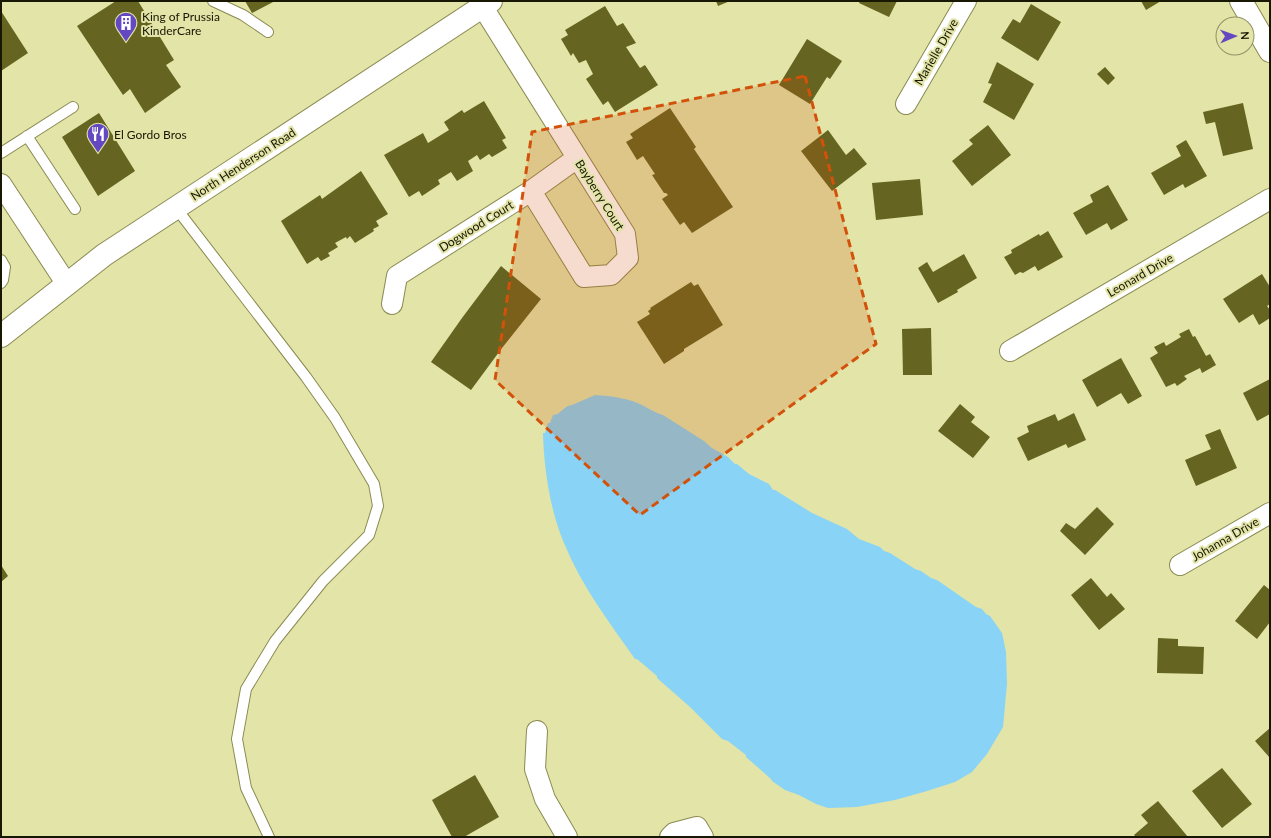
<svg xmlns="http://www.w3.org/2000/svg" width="1271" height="838" viewBox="0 0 1271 838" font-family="Lato,sans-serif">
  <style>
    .water { fill: #88d3f6 }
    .building { fill: #656420 }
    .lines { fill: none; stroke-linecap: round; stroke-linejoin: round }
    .service-casing { stroke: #8a8a52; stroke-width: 12 }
    .minor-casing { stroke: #8a8a52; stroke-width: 22 }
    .tertiary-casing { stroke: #8a8a52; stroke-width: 24 }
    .secondary-casing { stroke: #8a8a52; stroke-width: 24 }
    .service { stroke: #fff; stroke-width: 10 }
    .minor { stroke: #fff; stroke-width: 20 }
    .tertiary { stroke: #fff; stroke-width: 22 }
    .secondary { stroke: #fff; stroke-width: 22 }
    .marked { fill: #d3520b; fill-opacity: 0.2; stroke: #d3520b; stroke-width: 3; stroke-dasharray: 8 5; stroke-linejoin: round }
    .labels { text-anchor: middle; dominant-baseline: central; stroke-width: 4; stroke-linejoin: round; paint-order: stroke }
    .poi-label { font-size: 12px; fill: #181702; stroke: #e2e4a8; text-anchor: start }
    .street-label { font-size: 12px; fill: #181702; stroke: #e2e4a8 }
  </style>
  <rect width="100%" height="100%" fill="#e2e4a8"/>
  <!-- water -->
  <path class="water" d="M595 395C611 396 629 398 644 406 650 409 656 413 663 415L704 441 712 448 728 457 735 464H737L749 474 769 484 773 490H775L812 513 847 529 859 539 880 547 884 551 890 553 915 569 921 571 931 578 937 580 976 607 982 609 986 614 990 616 1002 633 1006 652 1007 684 1003 727 987 754 972 772 955 782 927 791 895 800 857 807 828 808 816 804 799 795 785 790 772 781 771 779 746 757V755L728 741 722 739 690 707 657 678V676L637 659H635C609 622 581 585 564 543 550 510 544 469 543 433H545L548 423H550L553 415C561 415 564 405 572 405Z"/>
  <!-- building -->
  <path class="building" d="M116 1H138L174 60 166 65 181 87 145 113 130 89 123 95 77 26Z
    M245 1H275L252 13Z
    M716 1H730L718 6Z
    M860 1H897L889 17 859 3Z
    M1141 1H1161L1146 10Z
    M1031 4 1061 22 1038 61 1001 38 1013 19 1020 23Z
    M605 6 617 26 623 23 636 43 626 47 640 68 645 65 658 85 615 112 608 101 603 105 586 79 593 74 586 60 579 63 573 53 571 56 561 39 568 35 565 30Z
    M1 11 28 53 1 71Z
    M807 39 842 61 830 79 827 77 810 104 779 85Z
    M997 62 1034 84 1014 120 983 102 992 84 988 83Z
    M1105 67 1115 78 1108 85 1097 74Z
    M484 101 506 138 502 140 507 148 492 157 489 154 480 160 477 155 468 161 473 171 457 181 451 172 438 180 440 184 422 196 419 191 409 197 384 155 423 133 428 143 449 130 444 122 462 110 464 113Z
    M1243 103 1253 149 1223 156 1215 122 1206 124 1203 112Z
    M670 108 696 147 694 149 733 207 692 233 684 222 680 225 662 199 668 195 666 193H664L652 175 655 174 643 156 637 160 626 142 633 138 630 134Z
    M99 113 135 171 98 196 62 137Z
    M988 125 1011 155 972 186 952 161 973 144 969 140Z
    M828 130 846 155 854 148 867 164 832 191 801 151Z
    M1186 140 1207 176 1185 188 1183 184 1164 195 1151 173 1181 156 1176 146Z
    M361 171 388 214 376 221 379 226 373 229 374 231 371 233 355 243 350 236 347 239 346 237 335 243 338 247 328 253 330 256 321 261 318 257 307 264 281 221 320 195 322 199Z
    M920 179 923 215 876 220 872 183Z
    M1108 185 1128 220 1111 230 1107 223 1086 235 1073 213 1093 202 1090 195Z
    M1048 231 1063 257 1038 271 1035 266 1023 273 1020 272 1015 275 1004 257 1012 253 1011 250 1039 234 1040 236Z
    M964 254 977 278 957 290 958 292 938 303 918 268 927 262 933 272Z
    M501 266 541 299 502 348 471 390 431 362 462 318Z
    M1262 274 1270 287V304L1267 306 1270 310V318L1259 325 1253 314 1239 323 1223 299Z
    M691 282 694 286 698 284 723 325 684 349V351L664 364 637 322 650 314 648 311 651 309 650 308Z
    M931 328 932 375H903L902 329Z
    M1189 329 1193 337 1195 336 1206 356 1210 354 1216 365 1202 373 1200 368 1184 376 1187 379 1177 386 1175 383 1166 387 1150 358 1158 353 1154 347 1164 342 1166 346 1181 337 1179 334Z
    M1121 358 1142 396 1128 404 1121 393 1097 407 1082 380Z
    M1270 379V414L1257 421 1243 393Z
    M960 404 975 417 971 422 990 437 973 458 938 431Z
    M1074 413 1086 440 1068 448 1066 444 1028 461 1017 438 1029 432 1027 426 1055 414 1058 421Z
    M1220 429 1237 468 1196 486 1185 460 1211 449 1205 435Z
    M1097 507 1114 524 1085 555 1060 531 1066 523 1075 529Z
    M1 565 8 576 1 582Z
    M1091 578 1107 597 1111 593 1125 609 1099 630 1071 595Z
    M1264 585 1270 590V622L1257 639 1235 621Z
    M1158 638 1178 639V646L1204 647 1203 674 1157 673Z
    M1270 728V758L1255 741Z
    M1222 768 1252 804 1222 828 1192 791Z
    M475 775 499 817 464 837H452L432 800Z
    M1158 801 1188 837H1136L1134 835 1148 823 1141 815Z"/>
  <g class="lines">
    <!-- service casing -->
    <g class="service-casing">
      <path id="service" d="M213 1 243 15 268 32
        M27 136 75 209
        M1 153 73 107
        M176 208 306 377 335 418 374 484 378 506 369 535 323 581 275 641 246 689 237 739 246 788 269 837
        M1 260 5 267 3 280 1 283"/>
    </g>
    <!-- minor casing -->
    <g class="minor-casing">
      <path id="minor" d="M479 1 625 234 628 258 611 275 584 277 531 191
        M906 104 966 1
        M1 184 66 283
        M392 304 397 276 531 191 577 158
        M1010 351 1270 199
        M1180 565 1270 513
        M537 731 535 769 545 799 567 837
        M670 837 674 833 697 827 703 837"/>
    </g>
    <!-- tertiary casing -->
    <g class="tertiary-casing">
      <path id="tertiary" d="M1241 1 1270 51"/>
    </g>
    <!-- secondary casing -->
    <g class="secondary-casing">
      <path id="secondary" d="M1 336 104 255 491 1"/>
    </g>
    <!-- service -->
    <use href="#service" class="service"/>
    <!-- minor -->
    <use href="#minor" class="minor"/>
    <!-- tertiary -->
    <use href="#tertiary" class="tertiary"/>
    <!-- secondary -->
    <use href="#secondary" class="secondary"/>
  </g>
  <!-- marked area -->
  <path class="marked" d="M805 76 876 344 640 515 495 380 532 132Z"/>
  <!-- icons -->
  <defs>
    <g id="building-pin" transform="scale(1.15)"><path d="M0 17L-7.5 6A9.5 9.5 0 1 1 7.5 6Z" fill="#6448c1" stroke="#e2e4a8"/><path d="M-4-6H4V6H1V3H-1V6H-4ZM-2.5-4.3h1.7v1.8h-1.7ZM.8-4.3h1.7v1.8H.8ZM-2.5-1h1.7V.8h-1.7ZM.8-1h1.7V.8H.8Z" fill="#fff"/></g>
    <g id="restaurant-pin" transform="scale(1.15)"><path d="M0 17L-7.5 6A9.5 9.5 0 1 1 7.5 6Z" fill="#6448c1" stroke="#e2e4a8"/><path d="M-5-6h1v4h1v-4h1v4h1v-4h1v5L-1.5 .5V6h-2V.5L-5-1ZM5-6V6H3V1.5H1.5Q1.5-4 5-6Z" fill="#fff"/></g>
  </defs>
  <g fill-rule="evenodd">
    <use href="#building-pin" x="126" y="23"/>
    <use href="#restaurant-pin" x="98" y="134"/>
  </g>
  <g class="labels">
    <!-- poi labels -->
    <g class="poi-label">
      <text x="142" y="16">King of Prussia<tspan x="142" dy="14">KinderCare</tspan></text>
      <text x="114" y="134">El Gordo Bros</text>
    </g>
    <!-- street labels -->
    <g class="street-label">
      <text transform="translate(936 52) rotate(-60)">Marielle Drive</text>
      <text transform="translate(243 164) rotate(-33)">North Henderson Road</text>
      <text transform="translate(600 195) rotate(58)">Bayberry Court</text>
      <text transform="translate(476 226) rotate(-32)">Dogwood Court</text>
      <text transform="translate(1140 275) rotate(-30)">Leonard Drive</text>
      <text transform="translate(1225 539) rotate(-30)">Johanna Drive</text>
    </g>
  </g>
  <!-- border -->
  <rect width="1271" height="838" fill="none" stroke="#181702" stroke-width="4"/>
  <!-- north arrow -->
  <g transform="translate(1235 36) rotate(88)"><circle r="19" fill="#e2e4a8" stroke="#919266"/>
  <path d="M0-3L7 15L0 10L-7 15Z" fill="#6448c1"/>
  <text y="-6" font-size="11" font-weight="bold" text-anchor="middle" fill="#181702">N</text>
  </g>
</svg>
